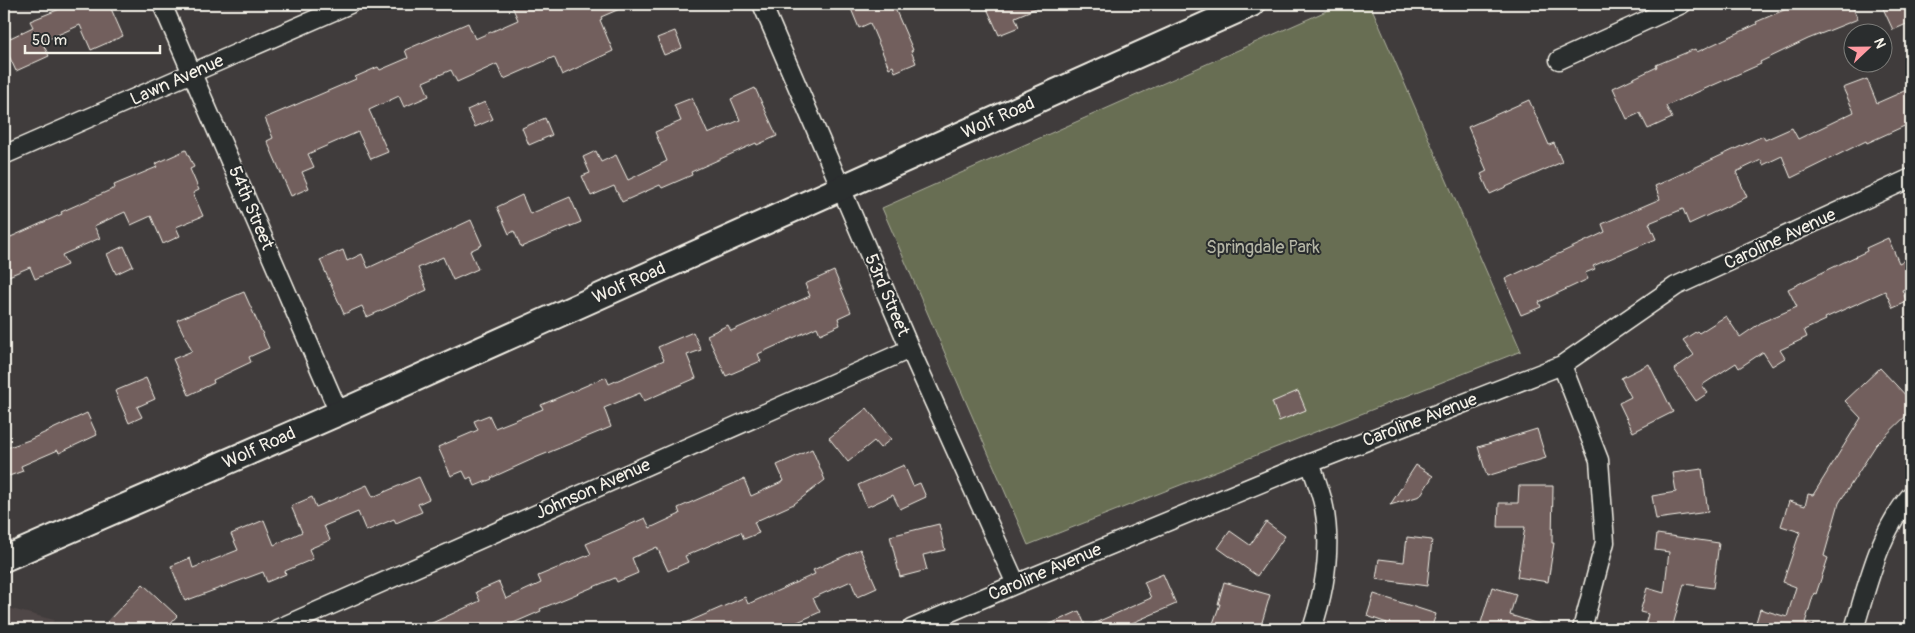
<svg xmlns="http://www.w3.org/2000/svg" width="1915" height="633" viewBox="0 0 1915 633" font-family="Pangolin,sans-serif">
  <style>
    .built { fill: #4f4646 }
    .green { fill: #676e53; stroke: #aeb09e }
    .building { fill: #725f5d; stroke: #f4f1e8 }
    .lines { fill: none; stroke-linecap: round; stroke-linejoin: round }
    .minor-casing { stroke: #f4f1e8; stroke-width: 21 }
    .secondary-casing { stroke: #f4f1e8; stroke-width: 28 }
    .minor { stroke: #2a2d2e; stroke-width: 18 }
    .secondary { stroke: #2a2d2e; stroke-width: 24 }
    .labels { text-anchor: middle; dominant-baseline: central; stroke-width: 4; stroke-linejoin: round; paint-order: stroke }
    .street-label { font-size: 18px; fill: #f4f1e8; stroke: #2a2d2e }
    .park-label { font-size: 18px; fill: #b5b6a5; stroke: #2a2d2e }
  </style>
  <rect width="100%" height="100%" fill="#403c3c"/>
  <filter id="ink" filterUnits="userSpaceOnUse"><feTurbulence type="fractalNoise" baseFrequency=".02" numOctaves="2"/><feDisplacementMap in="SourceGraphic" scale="10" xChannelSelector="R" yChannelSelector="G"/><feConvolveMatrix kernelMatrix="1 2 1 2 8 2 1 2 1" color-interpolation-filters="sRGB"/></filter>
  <g filter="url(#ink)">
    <!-- built -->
    <path class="built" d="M4 607 54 620 48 629H4Z"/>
    <!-- green -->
    <path class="green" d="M1342 4H1370L1521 351 1028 545 882 208Z"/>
    <!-- building -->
    <path class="building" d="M72 4H109L123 36 91 50 80 25 42 42 49 56 16 71 4 45V41L33 27 30 21Z
      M511 4H631L601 17 602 19 600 20 613 51 562 75 554 57 504 79 497 64 457 82 451 70 423 82 429 96 404 107 399 96 369 110 388 152 371 159 358 132 308 154 314 167 302 172 309 188 291 196 267 141 273 138 265 118 356 79 355 77 378 67 380 70 408 58 405 50 468 23 475 39 518 20Z
      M849 4H893L913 50 911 51 916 63 895 72 893 66 889 68 870 23 859 28Z
      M985 4H1046L1015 17 1019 27 999 35Z
      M1798 4H1851L1858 19 1808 39 1760 62 1761 64 1666 106 1672 118 1648 129 1640 113 1627 119 1613 88 1657 67 1656 65 1695 49 1697 52 1757 24 1756 22Z
      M1881 4H1911V22L1893 30Z
      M675 31 682 48 664 55 657 38Z
      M1867 79 1877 103 1911 88V123L1867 143 1866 141 1791 178 1782 156 1763 165 1761 160 1736 172 1747 197 1689 224 1683 209 1649 223 1656 239 1593 266 1595 269 1585 273 1588 279 1539 302 1541 307 1521 315 1505 279 1605 232 1602 224 1660 199 1655 186 1763 136 1765 140 1792 128 1798 139 1854 112 1843 88Z
      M755 88 777 136 757 145 756 143 691 172 692 175 662 188 660 185 622 202 614 186 591 196 582 176 590 173 583 157 596 151 601 162 616 155 628 180 667 161 655 132 681 121 674 105 692 98 708 134 740 120 731 99Z
      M1529 100 1549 145 1554 143 1562 162 1490 194 1481 174 1487 171 1468 127Z
      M485 102 493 119 475 127 467 110Z
      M545 118 552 135 529 145 522 128Z
      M186 150 194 167 190 169 199 190 193 193 203 216 176 227 180 236 163 244 151 216 131 225 125 212 94 226 100 238 62 255 67 265 35 279 30 267 4 278V240L62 214 61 212 115 188 114 185 157 167 155 164Z
      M522 195 530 214 570 197 581 222 521 247 514 231 509 234 497 207Z
      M471 220 482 245 470 251 478 269 453 280 443 257 418 268 427 290 367 317 362 306 344 314 320 260 343 250 347 261 362 254 368 268Z
      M1888 238 1899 263 1911 257V286L1902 290 1907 302 1893 308 1885 291 1825 318 1826 320 1804 330 1807 337 1780 350 1785 358 1772 366 1763 352 1739 368 1736 363 1702 385 1708 393 1696 401 1674 369 1694 355 1683 340 1697 331 1699 333 1726 316 1740 337 1762 322 1797 307 1788 289 1867 251 1866 248Z
      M124 246 133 266 116 274 107 254Z
      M834 271 851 312 838 318 840 325 820 334 817 327 758 354 761 361 726 376 707 335 728 325 731 331 810 296 805 284Z
      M244 292 269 348 249 357 251 362 213 380 214 383 189 395 173 359 192 351 177 320Z
      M693 332 701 350 687 355 696 378 644 401 640 393 604 408 611 427 535 458 491 478 492 479 475 486 471 477 467 479 463 471 451 476 438 447 478 430 474 421 489 415 495 428 543 409 541 405 606 377 609 384 664 360 658 347Z
      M1649 364 1673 412 1633 432 1619 403 1631 397 1621 378Z
      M1880 368 1911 401V411L1876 445 1839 503 1824 556 1828 558 1816 594 1814 593 1805 623 1815 626 1814 629H1754L1760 609 1787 617 1796 587 1783 582 1800 532 1781 526 1789 501 1805 506 1808 494 1813 495 1861 418 1845 401Z
      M146 378 155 399 137 407 142 417 129 423 115 391Z
      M1298 391 1306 410 1279 421 1272 402Z
      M867 408 891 439 880 448 874 441 848 462 829 438Z
      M87 413 97 435 59 453 58 450 21 466 23 471 9 476 4 464V449L29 440Z
      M1537 429 1546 458 1487 476 1478 447Z
      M812 449 825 480 794 504 754 522 759 533 744 539 741 532 685 556 688 562 668 571 657 547 632 558 638 573 617 582 615 578 540 609 541 611 511 624 513 629H419L480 601 476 592 499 582 506 599 541 583 538 576 591 554 586 544 645 518 650 528 680 514 678 508 744 479 751 496 784 481 777 465Z
      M904 465 913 486 920 483 926 497 900 509 893 495 867 507 858 485Z
      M1416 465 1433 476 1420 496 1390 505Z
      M1702 469 1708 512 1656 519 1652 496 1676 492 1673 473Z
      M419 477 429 499 418 504 422 512 396 523 394 519 366 531 358 512 324 526 330 540 309 549 313 559 285 571 286 574 267 582 263 572 185 601 171 566 190 558 193 568 238 550 231 534 264 520 274 545 302 532 291 506 312 497 316 507 367 485 373 497Z
      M1519 486H1553L1552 543H1554L1548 582 1517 577 1525 527H1498L1499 503H1518Z
      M1266 522 1285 536 1257 576 1218 548 1230 531 1250 545Z
      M939 524 945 550 923 555 927 570 900 577 890 536Z
      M1657 534 1719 543 1713 588 1684 584 1672 629H1644L1648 614 1640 612 1647 588 1664 593 1669 552 1655 550Z
      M1407 537 1432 540 1427 586 1376 579 1379 559 1404 562Z
      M860 549 877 588 857 597 851 581 813 598 820 612 782 629H736L733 622 718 629H672L745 597 748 604 815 574 813 570Z
      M1163 574 1176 604 1118 629H1039L1079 611 1086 627 1151 598 1144 582Z
      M1224 582 1270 595 1260 629H1211L1220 604H1218Z
      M143 584 177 616 165 629H114L107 622Z
      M1492 587 1516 594 1510 615 1545 626 1544 629H1479Z
      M1374 594 1436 614 1431 629H1385L1387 623 1367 616Z"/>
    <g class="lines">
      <!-- minor casing -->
      <g class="minor-casing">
        <path id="minor" d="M162 4 339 413
          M762 4 910 349 1016 584
          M1559 60 1682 4
          M4 155 350 4
          M1562 365 1599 460 1605 542 1582 629
          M1310 463C1315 477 1321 492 1324 507 1332 549 1325 590 1312 629
          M277 629 910 349
          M911 629 1016 584 1290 471 1562 365 1676 286 1911 178
          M1854 629C1868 584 1879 532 1911 495"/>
      </g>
      <!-- secondary casing -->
      <g class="secondary-casing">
        <path id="secondary" d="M4 559 339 413 1252 4"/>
      </g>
      <!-- minor -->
      <use href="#minor" class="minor"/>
      <!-- secondary -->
      <use href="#secondary" class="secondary"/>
    </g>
  </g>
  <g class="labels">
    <!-- street labels -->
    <g class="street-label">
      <text transform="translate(177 80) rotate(-24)">Lawn Avenue</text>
      <text transform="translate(998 118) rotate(-24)">Wolf Road</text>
      <text transform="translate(251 208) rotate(67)">54th Street</text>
      <text transform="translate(1780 239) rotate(-25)">Caroline Avenue</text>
      <text transform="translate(629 283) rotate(-24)">Wolf Road</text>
      <text transform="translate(887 295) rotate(67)">53rd Street</text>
      <text transform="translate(1420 420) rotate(-21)">Caroline Avenue</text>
      <text transform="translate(259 448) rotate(-24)">Wolf Road</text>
      <text transform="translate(593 489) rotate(-24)">Johnson Avenue</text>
      <text transform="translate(1045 572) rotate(-23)">Caroline Avenue</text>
    </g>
    <!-- park labels -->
    <g class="park-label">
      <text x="1263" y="247">Springdale Park</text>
    </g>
  </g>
  <!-- margin -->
  <rect width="1915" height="633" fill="none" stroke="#2a2d2e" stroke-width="20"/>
  <rect x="10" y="10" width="1895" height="613" fill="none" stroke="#f4f1e8" stroke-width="2" filter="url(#ink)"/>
  <!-- north arrow -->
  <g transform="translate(1868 48) rotate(68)"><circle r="24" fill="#2a2d2e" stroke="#7b7b78"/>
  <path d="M0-4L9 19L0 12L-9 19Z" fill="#ff9aa2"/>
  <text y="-8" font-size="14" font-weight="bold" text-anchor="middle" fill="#f4f1e8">N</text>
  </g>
  <!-- scale -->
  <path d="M25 45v8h135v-8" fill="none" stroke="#f4f1e8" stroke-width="2.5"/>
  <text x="32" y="45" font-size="15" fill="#f4f1e8" stroke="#2a2d2e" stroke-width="4" paint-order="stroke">50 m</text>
</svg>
